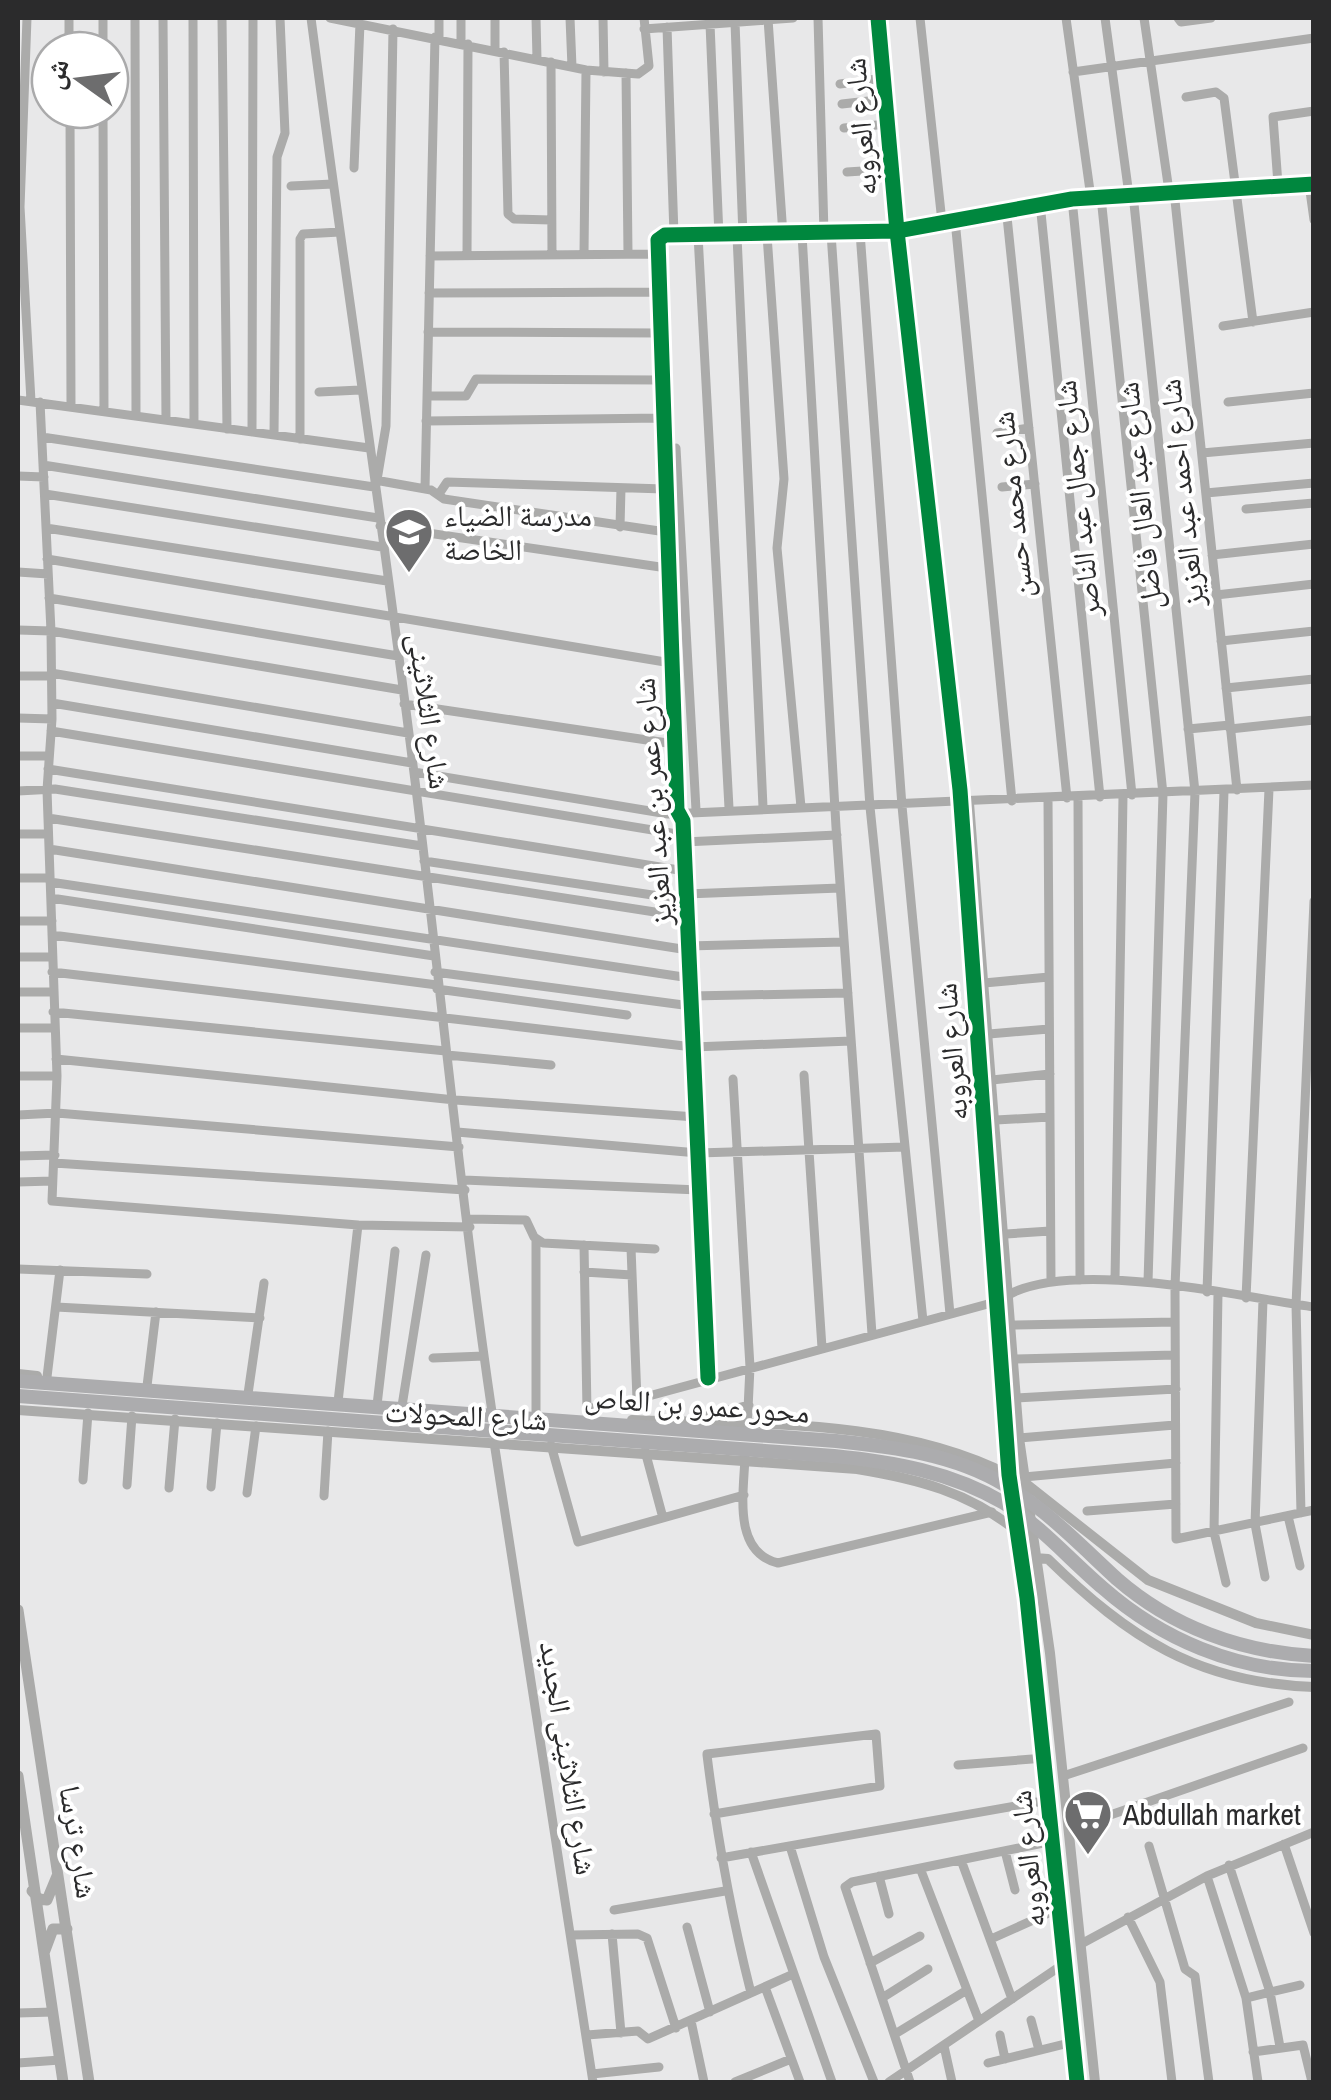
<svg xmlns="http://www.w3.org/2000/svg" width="1331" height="2100" viewBox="0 0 1331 2100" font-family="'Archivo Narrow','Noto Naskh Arabic',sans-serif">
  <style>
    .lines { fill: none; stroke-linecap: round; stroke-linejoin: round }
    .minor { stroke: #ababaa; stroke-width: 9 }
    .tertiary { stroke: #ababaa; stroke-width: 10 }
    .secondary { stroke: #aaaaa9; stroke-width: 11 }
    .primary { stroke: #acacae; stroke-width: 14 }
    .cycleway-casing { stroke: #fff; stroke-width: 21 }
    .cycleway { stroke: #00873e; stroke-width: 15 }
    .labels { text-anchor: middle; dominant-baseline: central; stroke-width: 8; stroke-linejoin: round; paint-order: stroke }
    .street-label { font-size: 30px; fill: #2b2b2c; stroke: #fff }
    .poi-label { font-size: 30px; fill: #2b2b2c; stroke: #fff; text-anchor: start }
  </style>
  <rect width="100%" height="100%" fill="#e8e8e9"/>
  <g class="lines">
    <!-- minor -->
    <path class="minor" d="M27 18 20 207 31 401
      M69 18V50
      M103 18V50
      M135 18 136 416
      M163 18 166 420
      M193 18 194 424
      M222 18 227 429
      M311 18C345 277 385 537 417 797 442 1002 462 1207 492 1412
      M330 18 586 70 638 74 649 66 644 18
      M439 18V38
      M536 18 537 59
      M570 18 572 67
      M603 18 604 72
      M818 18 824 233
      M920 18 942 222
      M1066 18 1091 198
      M1105 18 1129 195
      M1144 18 1169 191
      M1178 18 1181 22 1211 18
      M768 19 783 235
      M735 22 743 236
      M710 24 719 236
      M667 27 674 235
      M644 29 793 18
      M461 42V18
      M495 50V18
      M504 52 508 214 514 219 551 220
      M551 62 552 255
      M1073 72 1314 38
      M626 73 628 254
      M840 84 884 78
      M1186 97 1216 92 1224 98 1253 322
      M842 104 886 99
      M70 110 71 406
      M103 110 104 411
      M844 128 888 124
      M354 168 360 23
      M847 172 893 169
      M1278 184 1273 117 1314 111
      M1309 184 1314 220
      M291 186 333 184
      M1174 191 1237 790
      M1133 194 1195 792 1175 1287 1176 1539 1314 1510
      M1101 197 1163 794 1148 1282
      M1072 199 1132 795
      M1040 203 1100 797
      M1006 207 1067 798
      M955 220 1012 801
      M860 232 902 806 950 1314
      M831 233 870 807 923 1321
      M802 234 836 827 872 1334
      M698 235 729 808
      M767 235 784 479 777 548 801 807
      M737 236 763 807
      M584 254 586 70
      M467 255 468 44
      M430 256 656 254
      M429 293 657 292
      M1223 326 1314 312
      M428 332 658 333
      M319 392 360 390
      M427 396H466L476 379 660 380
      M18 400 369 448
      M40 402 51 631 52 719 47 790 57 1076 52 1201 358 1225 470 1227
      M1228 402 1314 393
      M426 421 661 418
      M252 432 253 18
      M997 433 1029 428
      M274 435 277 157 285 133 280 18
      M42 437 374 487
      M300 439V239L303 234 340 232
      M676 448 696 810
      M1202 453 1314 443
      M43 465 378 518
      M18 476 44 477
      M375 480 431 490 444 499 666 532
      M377 480 386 426 393 29
      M1002 487 1035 484
      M425 489 435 37
      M1206 493 1314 483
      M45 494 382 547
      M439 494 447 482 664 489
      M1246 509 1314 503
      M380 526 667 568
      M620 527 621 488
      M46 528 387 581
      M1212 555 1314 544
      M47 559 671 663
      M18 572 48 574
      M1216 595 1314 584
      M49 598 398 656
      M18 630 51 631 402 690
      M1221 641 1314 631
      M51 673 408 733
      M18 676H51
      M1226 688 1314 679
      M52 703 412 763
      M404 704 674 744
      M18 718 52 719
      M1188 729 1230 725
      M1230 729 1314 720
      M51 731 683 835
      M18 756H49
      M48 769 685 871
      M414 772 668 814 1314 785
      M18 791 55 789 422 846
      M1078 798 1080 1280
      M1048 799 1051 1282
      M48 818 687 917
      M18 834H48
      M684 842 837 835
      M49 849 688 950
      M424 861 686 900
      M18 878H50
      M50 882 690 978
      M686 894 840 888
      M51 898 434 956
      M18 921H52
      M52 935 437 985
      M688 946 844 942
      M18 957H52
      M52 972 693 1047 851 1041
      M435 972 691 1006
      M984 983 1049 977
      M437 989 627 1015
      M18 992H52
      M691 996 848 993
      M53 1012 446 1051
      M18 1028H54
      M989 1034 1049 1029
      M447 1055 551 1065
      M56 1059 455 1100 696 1117
      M804 1075 822 1348
      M18 1076H57
      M733 1079 750 1367 747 1430
      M992 1080 1050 1074
      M18 1115 57 1113 459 1147
      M996 1120 1050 1117
      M457 1132 698 1153 905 1147
      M18 1156 55 1155
      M54 1163 465 1190
      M464 1180 699 1190
      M18 1182 52 1181
      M469 1219 526 1220 534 1237 543 1243 655 1249
      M1006 1234 1050 1231
      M536 1240V1414
      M584 1245 587 1410
      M631 1248 637 1399
      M18 1269 147 1274
      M584 1272 632 1275
      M1115 1280 1123 796
      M1207 1292 1224 791
      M1218 1293 1214 1532 1226 1583
      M1246 1298 1269 789
      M1263 1300 1255 1524 1265 1577
      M56 1307 260 1318
      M1012 1325 1175 1322
      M433 1358 484 1356
      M1014 1359 1175 1355
      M47 1377 60 1270
      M708 1378 683 821 677 810 658 240 665 235 897 231 1072 199 1314 184
      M147 1386 156 1312
      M248 1394 264 1283
      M1016 1398 1176 1389
      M338 1402 358 1225
      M377 1405 395 1251
      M402 1406 426 1255
      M587 1409 623 1403 999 1301C1058 1254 1240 1297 1314 1307
      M700 1417 749 1405
      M1019 1438 1175 1425
      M494 1442 593 2082
      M551 1445 578 1542 744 1495
      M645 1451 663 1518
      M745 1456C744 1492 732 1552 778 1563L992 1512
      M1024 1477 1176 1463
      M83 1480 88 1413
      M127 1485 132 1416
      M211 1487 217 1423
      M169 1488 175 1419
      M247 1493 256 1426
      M324 1496 328 1431
      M1087 1511 1176 1504
      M1301 1513 1296 1305 1314 901
      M1288 1516 1300 1566
      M958 1765 1045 1758
      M1063 1776 1289 1702
      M714 1814 880 1786 876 1734 707 1754V1755C717 1836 731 1914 751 1993
      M1070 1829 1303 1748
      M1284 1844 1314 1933
      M790 1846 824 1957 874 2082
      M1149 1846 1185 1969 1195 1976 1209 2082
      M1005 1851 1015 1890
      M751 1852 832 2082
      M721 1858 1049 1800
      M961 1860 1012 1999
      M1229 1865 1270 1992 1280 2047
      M920 1868 979 2021
      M879 1876 889 1914
      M1207 1876 1246 1998 1258 2082
      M614 1910 725 1891
      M1128 1917 1160 1982 1172 2082
      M687 1927 710 2012
      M612 1934 621 2033
      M571 1935 638 1934 647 1938 676 2028
      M991 1939 1060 1908
      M1081 1944 1207 1876 1314 1832
      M870 1963 920 1936
      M765 1987 800 2082
      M882 1998 928 1969
      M1246 1998 1300 1985
      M18 2013 53 2012
      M1031 2020 1039 2050
      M691 2021 704 2082
      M895 2034 967 1990
      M587 2035 638 2031 648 2039 791 1975
      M1000 2035 1005 2059
      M944 2046 952 2082
      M1253 2052 1303 2045 1312 2082
      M18 2063 60 2060
      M988 2063 1073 2042
      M592 2074 659 2067
      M735 2082 791 2059
      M889 2082 1065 1963
      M910 2082 845 1887 852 1882 1053 1841"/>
    <!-- tertiary -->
    <path class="tertiary" d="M878 18 897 231 960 790 1009 1475 1027 1598 1077 2082
      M960 790 969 803 1019 1438 1050 1653 1095 2082
      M18 1374 37 1376
      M18 1410 857 1469C918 1479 968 1492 1017 1531
      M632 1420C757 1425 895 1417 1009 1475
      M1025 1483 1148 1580 1256 1623 1314 1635
      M1035 1558 1048 1559C1129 1638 1197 1683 1314 1687"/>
    <!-- secondary -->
    <path class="secondary" d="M18 1610 89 2082
      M18 1776 63 2082
      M32 1891 39 1899 47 1900 57 1876
      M44 1953 53 1929H67"/>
    <!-- primary -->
    <path class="primary" d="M18 1381 836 1441C894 1447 954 1454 1005 1485 1047 1510 1081 1546 1117 1579 1172 1627 1241 1652 1314 1656
      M18 1396 834 1456C894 1462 951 1472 1004 1503 1041 1526 1070 1560 1103 1588 1161 1639 1236 1671 1314 1671"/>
    <!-- cycleway casing -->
    <g class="cycleway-casing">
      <path id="cycleway" d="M878 18 897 231 960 790 1009 1475 1027 1598 1077 2082
        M708 1378 683 821 677 810 658 240 665 235 897 231 1072 199 1314 184"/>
    </g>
    <!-- cycleway -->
    <use href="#cycleway" class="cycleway"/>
  </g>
  <!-- icons -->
  <defs>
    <g id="school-pin" transform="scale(2.5)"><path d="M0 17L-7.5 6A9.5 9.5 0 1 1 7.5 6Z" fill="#6d6d6e" stroke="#fff"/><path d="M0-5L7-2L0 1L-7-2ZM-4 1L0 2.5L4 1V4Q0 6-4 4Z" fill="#fff"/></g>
    <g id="supermarket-pin" transform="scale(2.5)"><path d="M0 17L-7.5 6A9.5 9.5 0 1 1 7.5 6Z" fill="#6d6d6e" stroke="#fff"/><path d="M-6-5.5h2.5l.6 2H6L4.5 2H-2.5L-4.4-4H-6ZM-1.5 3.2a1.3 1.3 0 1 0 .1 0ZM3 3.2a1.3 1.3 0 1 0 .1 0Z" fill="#fff"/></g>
  </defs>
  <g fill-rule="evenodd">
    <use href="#school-pin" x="409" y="532"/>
    <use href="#supermarket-pin" x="1088" y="1814"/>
  </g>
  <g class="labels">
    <!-- street labels -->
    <g class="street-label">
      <text transform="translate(860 127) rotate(-95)">شارع العروبه</text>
      <text transform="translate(1181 493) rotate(-96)">شارع احمد عبد العزيز</text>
      <text transform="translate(1139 496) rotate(-96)">شارع عبد العال فاضل</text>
      <text transform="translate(1077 499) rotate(-96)">شارع جمال عبد الناصر</text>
      <text transform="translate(1012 505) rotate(-96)">شارع محمد حسن</text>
      <text transform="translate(430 711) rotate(82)">شارع الثلاثينى</text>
      <text transform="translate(652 802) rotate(-94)">شارع عمر بن عبد العزيز</text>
      <text transform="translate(951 1052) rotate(-95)">شارع العروبه</text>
      <text transform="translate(697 1404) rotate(4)">محور عمرو بن العاص</text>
      <text transform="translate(466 1415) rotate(3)">شارع المحولات</text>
      <text transform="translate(569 1758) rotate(81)">شارع الثلاثينى الجديد</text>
      <text transform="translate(79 1842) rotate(81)">شارع ترسا</text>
      <text transform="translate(1027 1859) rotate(-96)">شارع العروبه</text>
    </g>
    <!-- poi labels -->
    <g class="poi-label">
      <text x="444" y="515">مدرسة الضياء<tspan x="444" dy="34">الخاصة</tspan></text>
      <text x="1123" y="1814">Abdullah market</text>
    </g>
  </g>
  <!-- border -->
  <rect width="1331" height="2100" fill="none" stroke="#2b2b2c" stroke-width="40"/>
  <!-- north arrow -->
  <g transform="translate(80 80) rotate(284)"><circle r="48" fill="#ffffff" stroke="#aaaaab" stroke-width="2.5"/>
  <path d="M0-8L18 38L0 25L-18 38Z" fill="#6d6d6e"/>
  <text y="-15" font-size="28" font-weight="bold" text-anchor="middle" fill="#2b2b2c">ش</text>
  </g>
</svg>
